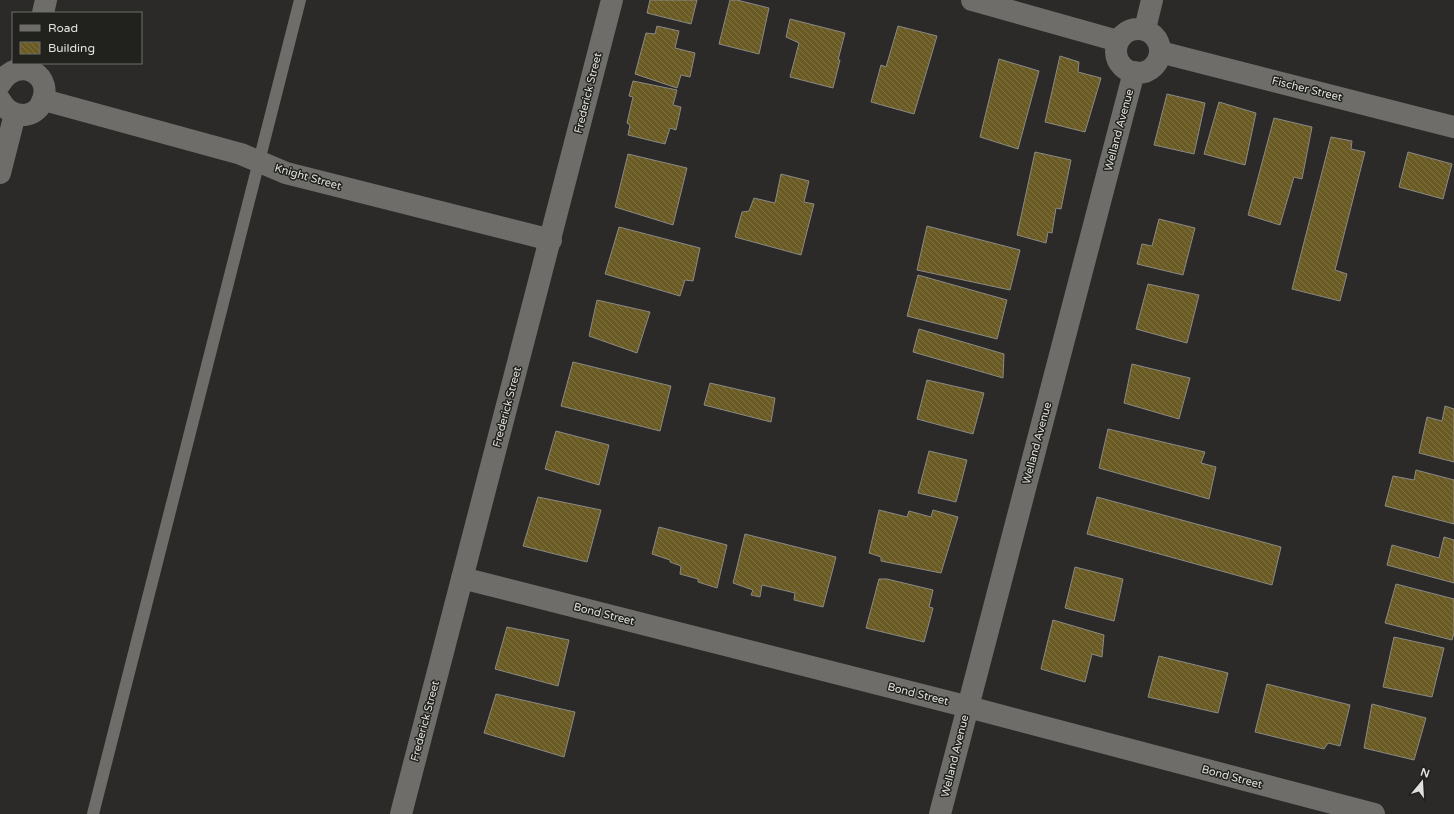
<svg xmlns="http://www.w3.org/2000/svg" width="1454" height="814" viewBox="0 0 1454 814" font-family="'Varela Round',sans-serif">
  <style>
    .building { fill: url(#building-back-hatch); stroke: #8a8986 }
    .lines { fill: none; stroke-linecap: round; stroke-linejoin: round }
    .service { stroke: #6e6d6a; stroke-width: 12 }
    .minor { stroke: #6e6d6a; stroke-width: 22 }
    .labels { text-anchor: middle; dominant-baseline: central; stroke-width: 3; stroke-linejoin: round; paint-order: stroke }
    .street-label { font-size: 11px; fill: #e1e1df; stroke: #21211e }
  </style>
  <defs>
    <pattern id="building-back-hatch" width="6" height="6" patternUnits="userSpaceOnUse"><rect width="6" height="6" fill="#6a5b24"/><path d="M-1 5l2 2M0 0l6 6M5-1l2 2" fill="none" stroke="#7f7243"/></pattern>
  </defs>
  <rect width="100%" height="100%" fill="#2b2a28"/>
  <!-- building -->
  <path class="building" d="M650 0H697L691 24 647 13Z
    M730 0H737L769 8 759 54 719 44Z
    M790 19 845 33 838 60H840L833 88 790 77 799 43 786 37Z
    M657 26 679 31 675 48 695 53 690 77 681 75 677 88 635 74 646 33 655 34Z
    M898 26 937 36 914 114 871 102 881 65 886 67Z
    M1060 56 1079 62 1078 72 1101 78 1085 132 1045 122Z
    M999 59 1039 71 1018 149 980 137Z
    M633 81 677 90 673 105 681 107 676 130 670 128 665 144 628 135 630 125 627 123 633 97 629 96Z
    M1167 94 1205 103 1194 154 1154 145Z
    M1219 102 1256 113 1245 165 1204 154Z
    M1274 118 1312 127 1302 179 1294 177 1280 225 1248 215Z
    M1331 137 1352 141 1351 149 1365 152 1335 270 1347 274 1340 301 1292 289Z
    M1035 152 1071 160 1061 209 1056 208 1052 233 1048 232 1046 243 1017 235Z
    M1408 152 1452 164 1443 199 1399 187Z
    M628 154 687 168 673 225 615 207Z
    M781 174 809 181 804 202 814 204 801 255 735 237 742 212 749 211 754 198 775 203Z
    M1159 219 1195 228 1183 275 1137 264 1142 244 1152 246Z
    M927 226 1020 250 1010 290 917 270Z
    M619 227 700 248 693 281 685 280 680 296 605 274Z
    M918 275 1007 300 997 339 907 316Z
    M1148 284 1199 295 1187 343 1136 329Z
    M597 300 650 312 637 353 589 336Z
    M919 329 1004 354 1003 378 913 352Z
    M573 362 671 386 660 431 561 406Z
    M1132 364 1190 378 1179 419 1124 403Z
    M927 380 984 393 973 434 917 419Z
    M710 383 775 398 771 422 704 405Z
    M1445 406 1454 409V462L1419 453 1427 417 1442 421Z
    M1108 429 1205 452 1201 463 1216 467 1209 499 1099 468Z
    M556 431 609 445 599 485 545 469Z
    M929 451 967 460 956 502 918 493Z
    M1416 470 1454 480V524L1385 506 1393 476 1414 480Z
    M538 497 601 510 587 562 523 546Z
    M1097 497 1281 547 1272 585 1087 534Z
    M879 510 907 517 909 511 931 517 933 510 958 517 941 573 881 561V557L869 553Z
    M659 527 727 545 717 588 698 582V579L680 574 681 566 670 562V560L652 554Z
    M745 534 836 557 823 607 794 600 795 593 762 585 760 597 751 595 753 590 733 583Z
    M1444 537 1454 540V583L1387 565 1392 545 1439 558Z
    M1075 567 1123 579 1114 621 1065 608Z
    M879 579H887L933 590 929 607 933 608 924 642 866 628Z
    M1396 584 1454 599V633L1452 640 1385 623Z
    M1053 620 1104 635 1102 657 1092 654 1085 682 1041 669Z
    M507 627 569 640 558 686 495 669Z
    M1394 637 1444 648 1432 697 1383 687Z
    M1159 656 1228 673 1218 713 1148 697Z
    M1267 684 1350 705 1340 746 1328 743 1324 749 1255 732Z
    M496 694 575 712 564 757 484 733Z
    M1372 704 1426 718 1414 760 1364 748Z"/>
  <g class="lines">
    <!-- service -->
    <path class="service" d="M93 814 300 0"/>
    <!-- minor -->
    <path class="minor" d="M972 0 1118 41
      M43 13 46 0
      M1145 29 1152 0
      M1116 51a22 22 0 1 1 44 0a22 22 0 1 1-44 0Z
      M1160 52 1454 127
      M0 84C18 53 58 76 40 106 36 112 29 115 22 115 11 114 5 109 0 100
      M44 100 241 154 286 173 551 240
      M0 173 15 114
      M462 578 957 704 1374 814
      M401 814 612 0
      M940 814 1134 72"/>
  </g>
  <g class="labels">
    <!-- street labels -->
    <g class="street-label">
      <text transform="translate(1307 89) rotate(14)">Fischer Street</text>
      <text transform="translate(588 93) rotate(-76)">Frederick Street</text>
      <text transform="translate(1119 130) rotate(-75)">Welland Avenue</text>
      <text transform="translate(308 177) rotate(16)">Knight Street</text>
      <text transform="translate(507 407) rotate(-75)">Frederick Street</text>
      <text transform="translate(1037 443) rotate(-75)">Welland Avenue</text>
      <text transform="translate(604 614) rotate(14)">Bond Street</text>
      <text transform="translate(918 694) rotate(14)">Bond Street</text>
      <text transform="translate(425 721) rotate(-75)">Frederick Street</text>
      <text transform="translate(955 756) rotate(-76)">Welland Avenue</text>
      <text transform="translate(1232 777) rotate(15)">Bond Street</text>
    </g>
  </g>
  <!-- legend -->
  <rect x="12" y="12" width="130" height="52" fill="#21211e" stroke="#6e6e6b"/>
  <rect x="20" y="25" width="20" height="6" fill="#6e6d6a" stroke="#6e6e6b"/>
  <text x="48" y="32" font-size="12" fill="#e1e1df">Road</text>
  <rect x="20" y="42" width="20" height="12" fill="url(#building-back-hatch)" stroke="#6e6e6b"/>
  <text x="48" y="52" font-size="12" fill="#e1e1df">Building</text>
  <!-- north arrow -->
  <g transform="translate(1422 782) rotate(18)" stroke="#21211e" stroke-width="3" paint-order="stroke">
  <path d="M0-3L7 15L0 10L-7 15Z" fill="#e1e1df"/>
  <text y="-6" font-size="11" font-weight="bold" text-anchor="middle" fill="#e1e1df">N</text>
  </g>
</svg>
